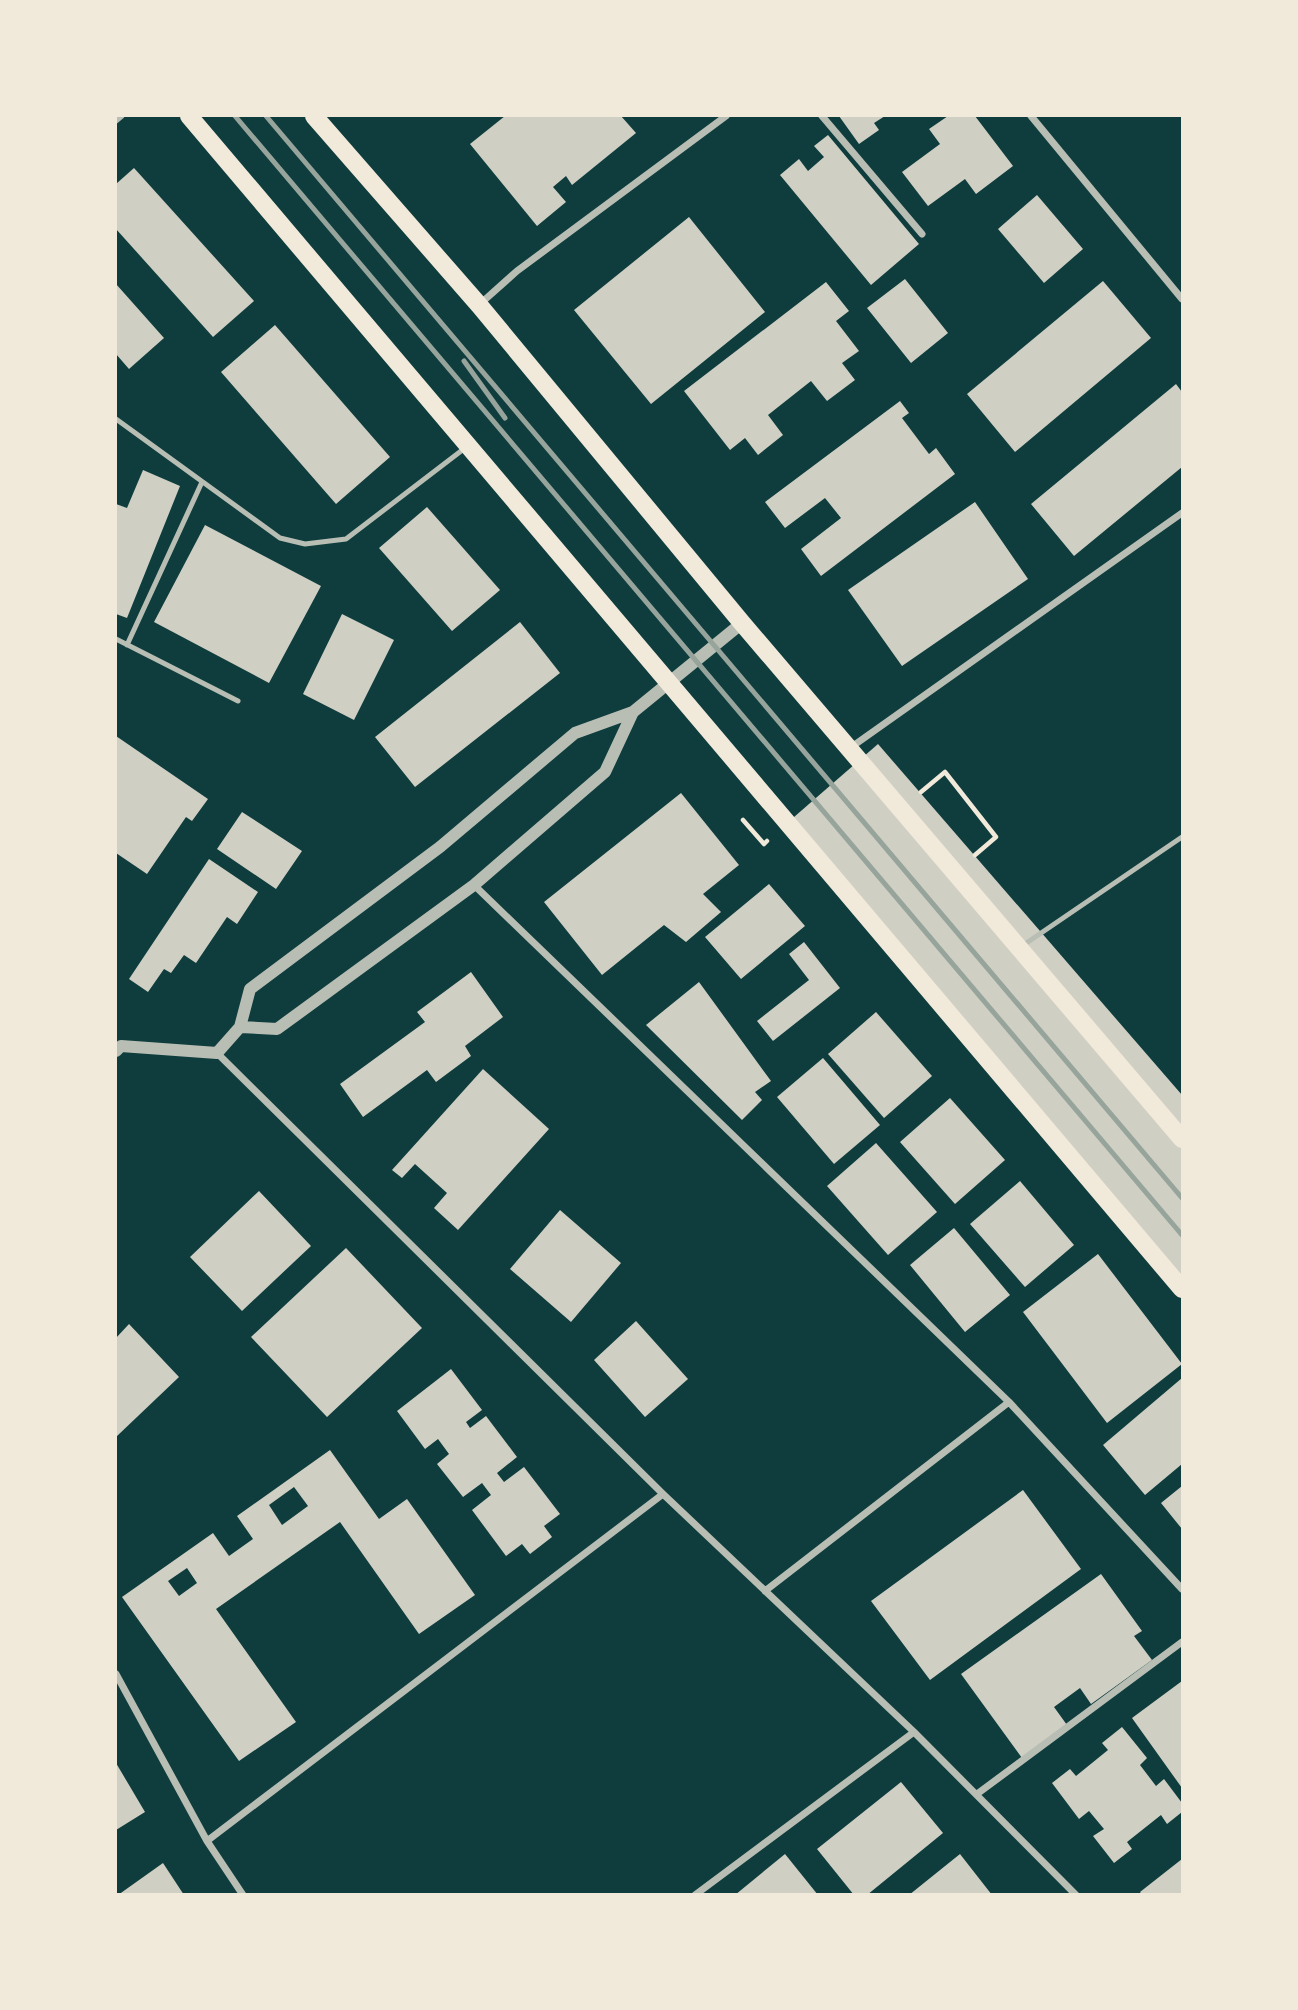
<svg xmlns="http://www.w3.org/2000/svg" width="1298" height="2010" viewBox="0 0 1298 2010" font-family="'Noto Sans',sans-serif">
  <style>
    .building { fill: #cfcfc3; fill-rule: evenodd }
    .lines { fill: none; stroke-linecap: round; stroke-linejoin: round }
    .path { stroke: #f1e9da; stroke-width: 4.5 }
    .service { stroke: #b8beb3; stroke-width: 5 }
    .minor { stroke: #b8beb3; stroke-width: 7 }
    .tertiary { stroke: #b8beb3; stroke-width: 12 }
    .primary { stroke: #f1e9da; stroke-width: 18 }
    .rail { stroke: #97a49c; stroke-width: 5 }
  </style>
  <rect width="100%" height="100%" fill="#0f3d3e"/>
  <!-- building -->
  <path class="building" d="M505 116H621L636 133 572 185 566 176 553 187 566 202 537 226 470 144Z
    M839 116H885L874 123 879 130 859 144Z
    M948 116H975L1013 166 976 194 965 179 928 206 902 172 940 144 929 129Z
    M828 135 919 244 871 285 780 175 799 159 808 171 824 157 814 146Z
    M134 168 254 301 213 337 116 229V184Z
    M1037 195 1083 249 1044 283 998 229Z
    M689 217 765 312 651 404 574 310Z
    M905 279 948 333 911 363 867 308Z
    M1103 281 1151 338 1015 452 967 394Z
    M826 282 849 311 836 321 859 351 842 363 855 380 827 401 811 381 768 415 783 435 758 455 745 438 730 450 684 391Z
    M116 284 164 338 129 369 116 354Z
    M275 325 390 457 336 504 221 372Z
    M1176 384 1182 392V467L1074 556 1031 504Z
    M900 401 909 413 902 418 929 454 936 448 955 474 821 576 801 549 841 518 825 498 785 528 765 502Z
    M143 470 180 486 127 618 116 614V504L127 508Z
    M975 502 1028 579 902 666 848 590Z
    M427 507 500 590 452 631 379 548Z
    M205 525 321 586 269 683 154 622Z
    M342 614 394 640 354 720 303 694Z
    M520 622 560 673 415 787 375 737Z
    M116 736 208 799 192 821 186 817 147 874 116 853Z
    M878 744 1182 1095V1281L786 824Z
    M681 793 739 865 703 894 721 912 686 942 664 925 602 975 544 902Z
    M242 812 302 851 276 889 217 849Z
    M209 859 258 892 237 924 227 917 196 963 184 955 171 973 164 969 148 992 129 979Z
    M769 884 805 926 741 979 705 937Z
    M804 942 840 988 773 1041 757 1021 809 980 789 954Z
    M471 972 503 1017 465 1046 471 1056 436 1082 427 1070 363 1117 340 1084 425 1022 417 1012Z
    M699 982 771 1081 755 1092 762 1100 742 1120 646 1025Z
    M876 1012 932 1076 884 1118 828 1054Z
    M823 1058 880 1125 834 1164 777 1097Z
    M483 1069 549 1129 458 1230 434 1208 447 1193 415 1164 402 1178 392 1170Z
    M950 1098 1005 1160 955 1204 900 1142Z
    M876 1143 937 1212 888 1255 827 1186Z
    M1020 1181 1074 1245 1025 1287 970 1224Z
    M259 1191 311 1246 242 1311 190 1257Z
    M560 1210 621 1263 571 1322 510 1269Z
    M954 1228 1010 1295 965 1332 910 1265Z
    M346 1248 422 1328 327 1417 251 1337Z
    M1098 1254 1182 1364 1107 1423 1023 1312Z
    M636 1321 688 1379 645 1417 594 1360Z
    M129 1324 179 1377 116 1437V1338Z
    M451 1369 482 1410 466 1422 470 1428 486 1416 517 1457 497 1473 504 1482 524 1467 560 1514 544 1526 552 1537 530 1554 522 1544 506 1556 472 1510 491 1495 482 1483 463 1497 437 1464 449 1454 438 1439 425 1449 397 1411Z
    M1182 1378V1464L1145 1495 1103 1445Z
    M330 1450 379 1519 407 1499 475 1595 419 1634 340 1522 216 1609 296 1722 239 1761 122 1597 213 1533 229 1556 253 1539 237 1516ZM294 1487 308 1506 282 1525 269 1505ZM187 1568 197 1583 179 1596 168 1581Z
    M1182 1486V1529L1161 1503Z
    M1023 1490 1081 1569 930 1680 871 1601Z
    M1101 1574 1142 1631 1134 1636 1152 1660 1091 1704 1080 1688 1054 1707 1067 1725 1022 1758 961 1674Z
    M1182 1681V1788L1132 1718Z
    M1122 1727 1147 1758 1140 1765 1156 1786 1164 1779 1182 1803V1812L1167 1824 1161 1815 1127 1842 1132 1849 1114 1863 1093 1836 1104 1829 1089 1811 1079 1819 1052 1783 1070 1769 1076 1776 1108 1750 1102 1743Z
    M116 1763 145 1812 116 1830Z
    M901 1782 943 1833 867 1895H854L817 1849Z
    M785 1854 818 1895H735Z
    M960 1854 992 1895H909Z
    M1182 1859V1895H1142L1140 1892Z
    M163 1863 184 1895H118Z"/>
  <g class="lines">
    <!-- path -->
    <path class="path" d="M921 792 945 772 996 837 975 855
      M743 820 764 844 767 841"/>
    <!-- service -->
    <path class="service" d="M116 121 122 116
      M116 419 280 538 305 544 346 539 465 448
      M116 639 238 701
      M127 645 202 482
      M1022 946 1182 837"/>
    <!-- minor -->
    <path class="minor" d="M822 116 922 234
      M1031 116 1182 299
      M480 304 517 271 726 116
      M850 748 1182 513
      M474 885 1009 1402 1182 1589
      M217 1053 663 1494 914 1732 1076 1895
      M765 1591 1009 1402
      M116 1674 207 1841 243 1895
      M977 1794 1182 1642
      M207 1841 663 1494
      M695 1895 914 1732"/>
    <!-- tertiary -->
    <path class="tertiary" d="M240 1027 277 1029 474 885 605 772 633 712
      M116 1051 121 1046 217 1053 240 1027 250 989 440 847 575 733 633 712 742 623"/>
    <!-- primary -->
    <path class="primary" d="M189 116 1182 1289
      M314 116 479 305 742 623 1182 1139"/>
    <!-- rail -->
    <path class="rail" d="M235 116 1182 1235
      M266 116 1182 1198
      M464 361 505 418"/>
  </g>
  <!-- border -->
  <rect width="1298" height="2010" fill="none" stroke="#f1e9da" stroke-width="234"/>
</svg>
